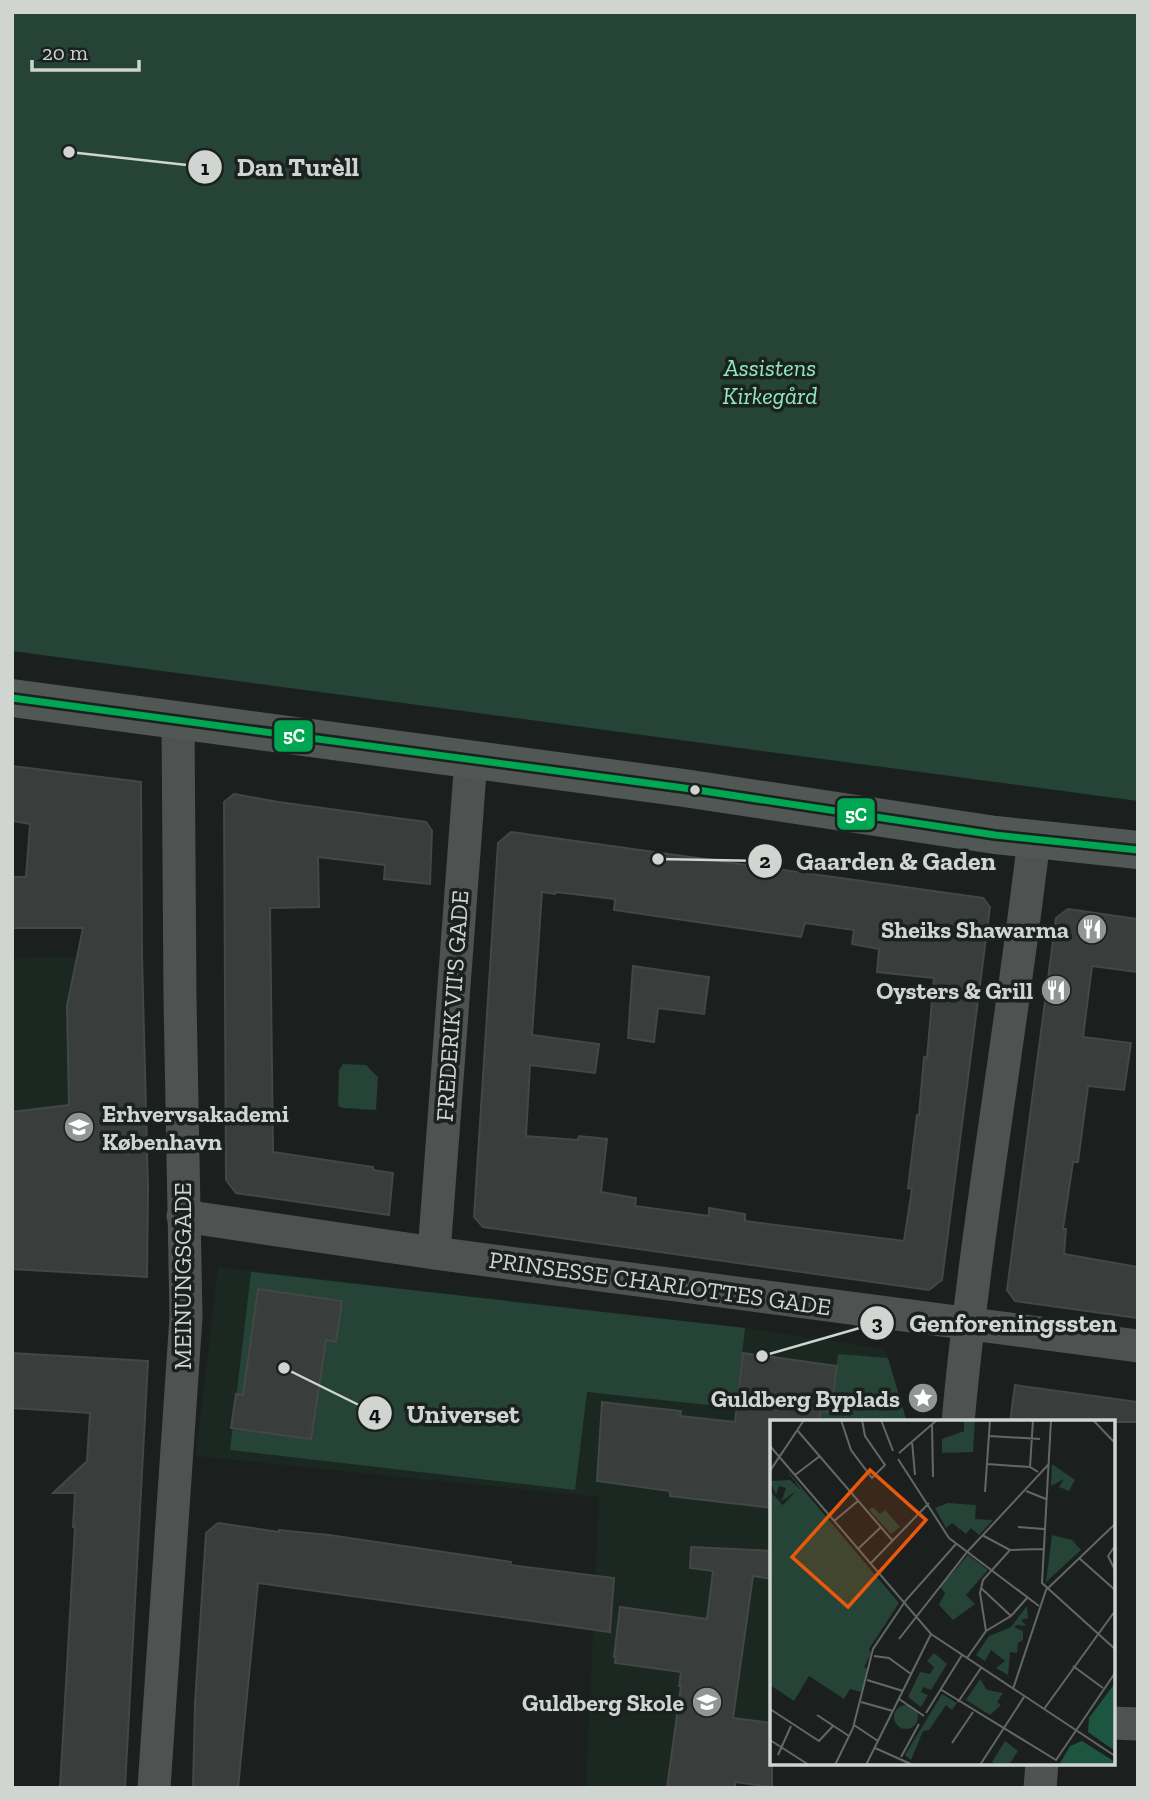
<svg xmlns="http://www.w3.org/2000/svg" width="1150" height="1800" viewBox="0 0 1150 1800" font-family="'Zilla Slab',serif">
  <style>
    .built { fill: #1a2821 }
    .green { fill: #254336 }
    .building { fill: #393d3b; stroke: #434745; stroke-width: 2; fill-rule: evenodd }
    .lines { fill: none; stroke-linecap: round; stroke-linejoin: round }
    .street { stroke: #4f5250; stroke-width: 33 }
    .secondary { stroke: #515754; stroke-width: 38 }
    .bus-1-casing { stroke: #1a211e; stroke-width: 12 }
    .bus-1 { stroke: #00a651; stroke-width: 7 }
    .bus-dot { fill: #d0d5d2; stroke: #1a211e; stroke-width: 2.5 }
    .labels { text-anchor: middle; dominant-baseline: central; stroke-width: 7; stroke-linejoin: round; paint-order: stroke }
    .park-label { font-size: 24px; font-style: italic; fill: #8ee9c1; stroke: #1a211e }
    .poi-label { font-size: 24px; font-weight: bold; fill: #d0d5d2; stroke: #1a211e; text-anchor: end }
    .street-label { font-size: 24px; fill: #d0d5d2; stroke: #1a211e }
    .inset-road { fill: none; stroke: #636866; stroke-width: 2 }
    .view { fill: #e8590c; fill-opacity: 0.15; stroke: #e8590c; stroke-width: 3.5 }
    .inset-edge { fill: none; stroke: #d0d5d2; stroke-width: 3.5 }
    .leader { fill: none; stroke: #d0d5d2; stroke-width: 2.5 }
    .callout-dot { fill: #d0d5d2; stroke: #1a211e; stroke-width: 2.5 }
    .mark-label { font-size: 21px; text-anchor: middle; font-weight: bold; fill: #111 }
    .callout-label { font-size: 26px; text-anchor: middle; font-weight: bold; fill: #d0d5d2; stroke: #1a211e; stroke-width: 7; stroke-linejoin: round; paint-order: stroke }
    .line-badge { stroke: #1a211e; stroke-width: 2.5 }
    .badge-label { font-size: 19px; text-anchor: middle; font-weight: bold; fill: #fff }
  </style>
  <rect width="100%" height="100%" fill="#1b201e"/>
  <!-- built -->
  <path class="built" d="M88 957 145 1070 148 1188 93 1183H12V958Z
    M218 1267 745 1328 885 1349 907 1422H772V1763H774L772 1781 727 1775 725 1788 586 1787 599 1497 196 1456Z"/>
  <!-- green -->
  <path class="green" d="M12 12H1138V801L12 651Z
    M343 1064 366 1065 378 1077 376 1110 343 1108 338 1106 339 1070Z
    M251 1272 745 1328 736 1408 587 1392 575 1490 230 1450Z
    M838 1354 888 1358 907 1422H819L820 1411 831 1412Z"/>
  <!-- building -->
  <path class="building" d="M12 766 141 782 142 956 148 1188 147 1277 12 1269V1112L69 1105 67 1006 83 928H12V877H26L30 824 12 821Z
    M234 794 278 802 426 822 432 831 430 884 384 879 385 865 318 857 319 907 270 908 273 1152 373 1167V1170L393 1173 389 1215 236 1193 226 1180 224 802Z
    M511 832 983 898 990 907 942 1280 929 1290 483 1227 474 1217 498 843ZM542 892 555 894 556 892 615 899 614 910 801 937 805 923 854 930 852 944 879 949 877 972 934 978 927 1058 924 1057 919 1115H917L908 1188 912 1189 904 1241 745 1221V1214L709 1208V1216L635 1206 636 1198 601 1192 607 1139 579 1136 578 1140 526 1136 530 1065 595 1073 599 1044 532 1035Z
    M1068 909 1138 919V972L1092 966 1083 1037 1131 1043 1124 1090 1088 1086 1078 1162H1073L1063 1229H1066L1064 1254 1138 1267V1318L1015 1301 1007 1290 1056 918Z
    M633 966 709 977 704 1014 658 1008 654 1042 628 1038Z
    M258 1289 342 1301 336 1342 326 1340 311 1439 231 1428 236 1394 243 1395Z
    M12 1353 148 1361 125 1788H60L75 1527H73L75 1493H53L87 1461 90 1413 12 1408Z
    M743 1353 837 1366 831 1412 820 1411 819 1422H772V1508L670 1496V1491L597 1481 602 1402 681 1411 680 1416 735 1422Z
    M1015 1385 1138 1402V1422H1010Z
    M218 1523 279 1532V1530L329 1535 511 1562 510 1565 614 1578 610 1632 258 1583 238 1788H193L195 1703 206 1533Z
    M691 1547 772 1551V1579L753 1576 733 1718 772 1723V1787L735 1782V1788H667L681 1686H679L681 1672 615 1663 616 1657H614L620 1607 707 1619 713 1571 690 1568Z"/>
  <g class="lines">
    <!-- street -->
    <path class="street" d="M183 1216 434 1253 1138 1346
      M434 1253 471 759
      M958 1422C976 1227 1011 1034 1034 839
      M1113 1723 1138 1724
      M154 1788 186 1317 180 998 178 721
      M1040 1788 1042 1763"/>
    <!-- secondary -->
    <path class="secondary" d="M12 698 684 788 995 835 1138 850"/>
    <!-- bus-1 casing -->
    <g class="bus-1-casing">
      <path id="bus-1" d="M12 698 684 788 995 835 1138 850"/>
    </g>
    <!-- bus-1 -->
    <use href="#bus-1" class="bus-1"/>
  </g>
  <!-- icons -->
  <defs>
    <g id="restaurant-disc" transform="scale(1.575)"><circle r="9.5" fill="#919693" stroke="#1a211e"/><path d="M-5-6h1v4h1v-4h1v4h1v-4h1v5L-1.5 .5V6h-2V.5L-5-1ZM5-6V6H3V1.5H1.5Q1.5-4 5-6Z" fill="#fff"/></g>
    <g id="school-disc" transform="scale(1.575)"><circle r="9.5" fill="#919693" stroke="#1a211e"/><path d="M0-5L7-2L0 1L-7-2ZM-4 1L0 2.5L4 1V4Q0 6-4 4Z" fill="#fff"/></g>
    <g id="sight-disc" transform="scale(1.575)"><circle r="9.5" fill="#919693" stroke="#1a211e"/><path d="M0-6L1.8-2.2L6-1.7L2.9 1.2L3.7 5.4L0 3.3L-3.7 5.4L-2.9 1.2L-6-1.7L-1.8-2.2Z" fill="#fff"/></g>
  </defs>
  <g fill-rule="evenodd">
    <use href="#restaurant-disc" x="1092" y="929"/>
    <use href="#restaurant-disc" x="1056" y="990"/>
    <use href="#school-disc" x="79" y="1127"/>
    <use href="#sight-disc" x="923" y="1398"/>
    <use href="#school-disc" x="707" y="1702"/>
  </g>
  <!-- markers -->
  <circle class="bus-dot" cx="695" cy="790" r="6"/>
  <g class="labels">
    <!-- park labels -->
    <g class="park-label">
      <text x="770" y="367">Assistens<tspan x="770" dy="28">Kirkegård</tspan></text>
    </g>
    <!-- poi labels -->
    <g class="poi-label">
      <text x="1069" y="929">Sheiks Shawarma</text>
      <text x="1033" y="990">Oysters &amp; Grill</text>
      <text x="102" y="1113" text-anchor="start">Erhvervsakademi<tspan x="102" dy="28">København</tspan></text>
      <text x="900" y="1398">Guldberg Byplads</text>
      <text x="684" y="1702">Guldberg Skole</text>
    </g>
    <!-- street labels -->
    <g class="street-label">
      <text transform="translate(452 1006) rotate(-86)">FREDERIK VII'S GADE</text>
      <text transform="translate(182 1276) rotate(-90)">MEINUNGSGADE</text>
      <text transform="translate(660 1283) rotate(8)">PRINSESSE CHARLOTTES GADE</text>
    </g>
  </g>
  <!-- overview -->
  <g transform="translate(770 1420)">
    <rect width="345" height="345" fill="#1b201e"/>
    <path d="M194 0H205L203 32 172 33V19L194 11ZM282 44 305 60 299 71 289 67 294 59 281 66ZM15 48 129 183 99 229 101 234 94 247 97 249 91 272 80 269 74 279 39 256 24 281 0 265V71L13 85 26 71 12 81 7 76 12 80 16 68 9 66 6 75 0 61 20 60 31 70ZM178 83 206 85 205 99 223 100 209 115 201 108 196 114 182 103 176 108 165 88ZM103 87 110 94 115 90 130 107 121 114 99 90ZM282 115 302 120 311 130 276 162ZM198 135 218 150 196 175 205 184 183 200 169 185 175 173 170 167ZM257 186 258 198 251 200 256 206 247 205 244 207 253 211V220L248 223 247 233 240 232 238 255 226 248 235 241 221 230 215 241 206 235 219 216 241 207ZM164 233 177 244 161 270 153 267 151 272 158 275 151 287 138 277 150 252 160 254 164 247 157 241ZM210 259 217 270 233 273 227 282 231 285 220 295 196 280ZM172 274 187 283 182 290 176 285 159 310 153 311 141 340 135 335ZM124 297a12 12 0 1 1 24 0a12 12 0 1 1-24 0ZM235 321 248 331 239 345H227L222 342Z" fill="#254336"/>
    <path d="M345 263V331L318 312 319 298ZM312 321 345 342V345H289L300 326Z" fill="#1d5540"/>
    <path class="inset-road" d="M71 0 81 30 102 58 115 45 95 16 92 0M111 0 123 31M281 0 272 163 345 229M323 0 345 23M162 4 163 57M27 10 122 120M219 16 270 19M142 21 145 55M0 26 161 214 345 336M129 33 167 0M128 39 179 118 269 186M217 44 260 47 268 52M3 46 18 24M260 47 263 0M0 51 34 0M25 55 50 36M256 71 276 79M215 72 220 0M64 101 88 81M248 107 274 109M212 115 240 130M345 126 338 136 345 150M88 129 111 107M309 138 345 170M100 144 159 83M211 168 241 196M216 211 210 173 213 160 240 130 273 129M129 219 198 131 278 45M104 236 119 238 141 254M197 238 216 211 241 196 257 178M303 246 333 268M97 260 133 271M170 269 286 340 345 253M243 269 276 170 345 104M129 279 154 296M91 282 123 291M188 282 211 248M0 289 49 321 63 306M274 289 345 191M156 293 192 235M47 295 79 316M84 305 108 321M0 320 39 345M182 323 203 292M105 328 143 345M8 335 21 306M131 337 149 304M65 345 83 308 103 229 136 180 186 124M96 345 161 214M210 345 254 277"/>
    <path class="view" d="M100 50 156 100 78 187 22 137Z"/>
    <rect width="345" height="345" class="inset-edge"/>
  </g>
  <!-- callouts -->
  <path class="leader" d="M69 152L205 167M658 859L765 861M762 1356L877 1323M284 1368L375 1413"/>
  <g class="callout-dot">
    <circle cx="69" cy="152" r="7"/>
    <circle cx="658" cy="859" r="7"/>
    <circle cx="762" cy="1356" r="7"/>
    <circle cx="284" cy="1368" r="7"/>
    <circle cx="205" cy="167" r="18"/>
    <circle cx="765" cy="861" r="18"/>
    <circle cx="877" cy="1323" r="18"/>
    <circle cx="375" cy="1413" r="18"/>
  </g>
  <g class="mark-label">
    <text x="205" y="175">1</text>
    <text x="765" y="868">2</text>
    <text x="877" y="1330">3</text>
    <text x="375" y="1421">4</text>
  </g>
  <g class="callout-label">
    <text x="298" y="176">Dan Turèll</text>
    <text x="896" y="870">Gaarden &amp; Gaden</text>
    <text x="1013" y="1332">Genforeningssten</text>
    <text x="463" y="1423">Universet</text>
  </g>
  <g class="line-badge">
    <rect x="273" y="719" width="41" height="34" rx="7" fill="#00a651"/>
    <rect x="836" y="797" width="40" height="34" rx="7" fill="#00a651"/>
  </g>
  <g class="badge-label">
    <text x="294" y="742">5C</text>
    <text x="856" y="821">5C</text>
  </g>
  <!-- border -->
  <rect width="1150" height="1800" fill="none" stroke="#d0d5d2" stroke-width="28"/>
  <!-- scale -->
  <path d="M32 60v10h107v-10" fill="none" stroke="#d0d5d2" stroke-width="3.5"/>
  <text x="42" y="60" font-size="21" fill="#d0d5d2" stroke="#1a211e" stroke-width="5" paint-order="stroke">20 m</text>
</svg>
